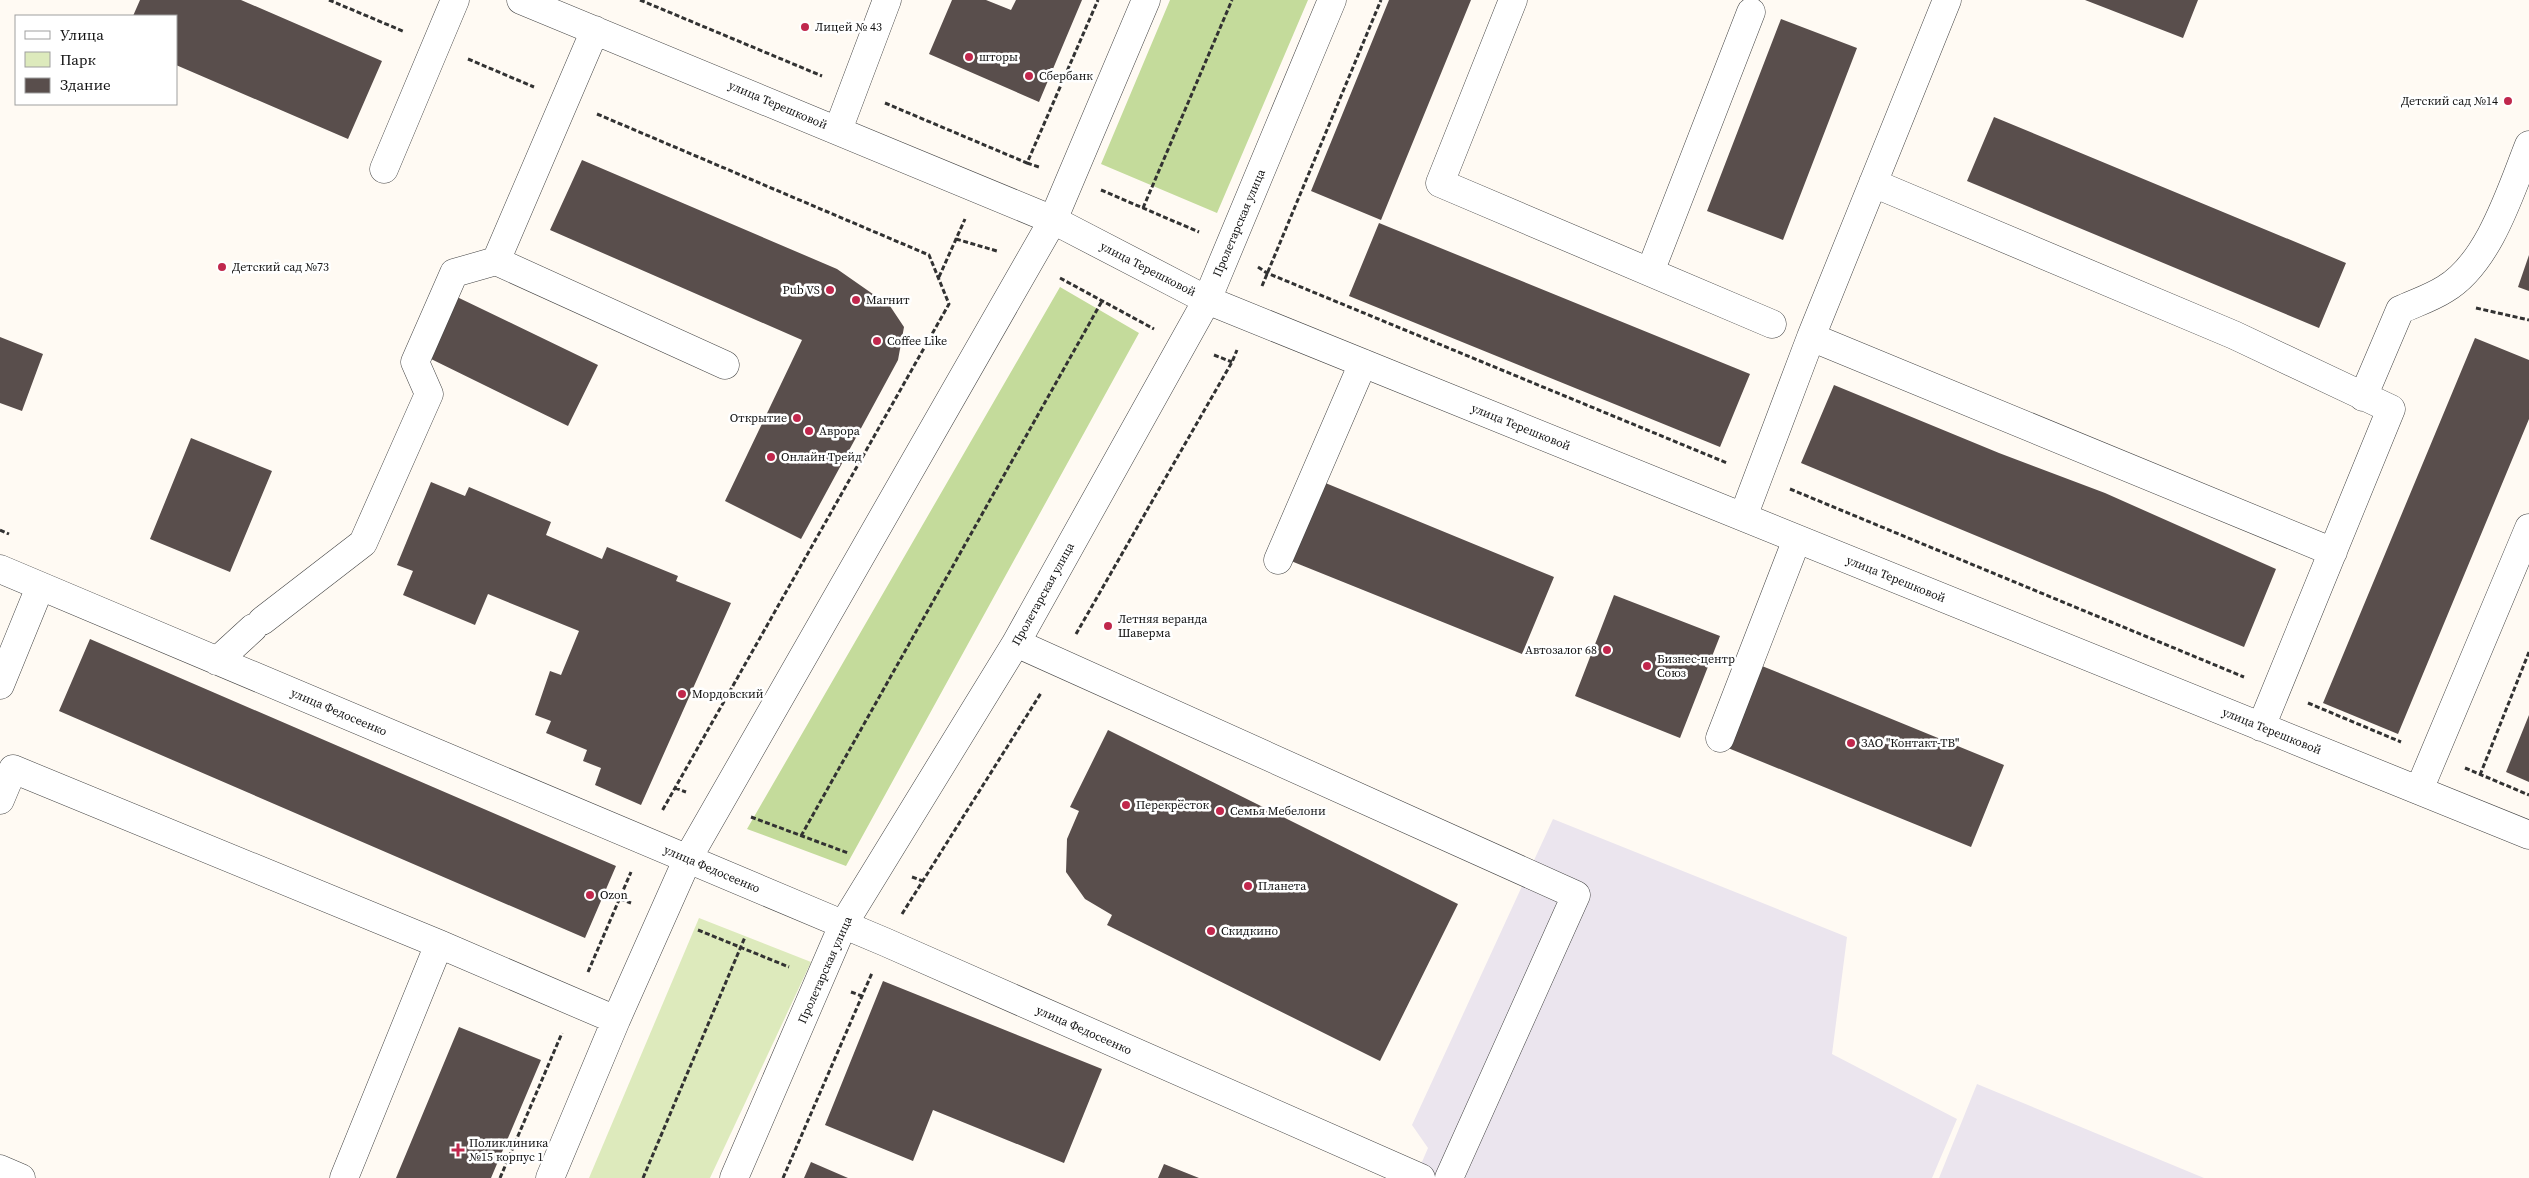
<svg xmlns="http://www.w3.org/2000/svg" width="2529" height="1178" viewBox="0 0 2529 1178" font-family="'Source Serif 4',serif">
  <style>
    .industrial { fill: #ebe5ee }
    .green { fill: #ddeabc }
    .forest { fill: #c4db9b }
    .building { fill: #594e4c }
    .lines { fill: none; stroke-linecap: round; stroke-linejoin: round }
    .minor-casing { stroke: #434343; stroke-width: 29 }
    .path { stroke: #323232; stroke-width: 3; stroke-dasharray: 5 2.5; stroke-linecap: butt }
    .minor { stroke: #fff; stroke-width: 28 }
    .poi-dot { fill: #c0274c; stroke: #fff; stroke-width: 2 }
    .labels { text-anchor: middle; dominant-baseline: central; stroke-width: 5; stroke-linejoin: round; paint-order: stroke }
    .poi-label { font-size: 12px; fill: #101010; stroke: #fff; text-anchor: start }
    .street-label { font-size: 12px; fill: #101010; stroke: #fff }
  </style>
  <rect width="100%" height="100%" fill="#fffaf3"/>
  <!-- industrial -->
  <path class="industrial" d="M1553 819 1847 937 1832 1054 1957 1119 1932 1178H1415L1428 1148 1412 1125Z
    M1977 1084 2204 1178H1939Z"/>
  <!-- green -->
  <path class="green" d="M699 918 811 962 710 1178H589Z"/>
  <!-- forest -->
  <path class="forest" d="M1170 0H1308L1217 213 1101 164Z
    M1060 287 1139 333 846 866 747 829Z"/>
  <!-- building -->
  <path class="building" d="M140 0H241L382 61 348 139 176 65V16H133Z
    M952 0H986L1011 10 1016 0H1082L1039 102 929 54Z
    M1389 0H1471L1381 220 1311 191Z
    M2085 0H2198L2183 38Z
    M1781 19 1857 48 1783 240 1707 211Z
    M1994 117 2346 263 2319 328 1967 181Z
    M582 160 837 269 890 306 904 327 898 360 801 539 725 501 802 340 550 230Z
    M1379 223 1750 374 1720 447 1349 296Z
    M2529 255V291L2518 287Z
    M457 297 598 365 568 426 429 358Z
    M0 337 43 354 22 411 0 403Z
    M2475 338 2529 360V419L2398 734 2323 703Z
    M1834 385 1999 453 2105 493 2276 569 2244 647 1801 463Z
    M191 438 272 471 230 572 150 539Z
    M431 482 465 496 469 487 551 522 546 535 602 559 607 547 678 576 676 581 731 603 641 805 595 785 601 768 583 761 587 750 546 733 551 721 535 715 550 671 561 675 579 631 488 594 475 625 403 595 413 571 397 565Z
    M1323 482 1554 577 1522 654 1291 561Z
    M1614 595 1720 636 1680 738 1575 696Z
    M90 639 616 866 585 938 59 711Z
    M1762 666 2004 765 1971 847 1728 748Z
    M2529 715V782L2506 772Z
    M1108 730 1458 904 1380 1061 1107 925 1112 915 1085 899 1066 872 1067 839 1079 811 1070 807Z
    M883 981 1102 1069 1064 1163 933 1110 913 1161 825 1125Z
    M459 1027 541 1060 491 1178H396Z
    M811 1162 848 1178H804Z
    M1164 1164 1199 1178H1158Z"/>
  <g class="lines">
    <!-- minor casing -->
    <g class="minor-casing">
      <path id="minor" d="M521 0 1053 220 1207 300 2529 835
        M1513 0 1440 183 1772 324
        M838 130 887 0
        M384 169 455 0
        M1873 183 2234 335 2391 409 2261 727
        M496 261 595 30
        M1650 272 1751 12
        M1811 337 2333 552
        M2363 397 2400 310C2415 303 2431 298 2445 289 2489 263 2511 190 2529 145
        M1743 517 1811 337 1947 0
        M1278 560 1363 363
        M0 569 885 942 1421 1178
        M262 621 363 543 429 394 415 362 454 273 496 261 725 365
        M1016 643 1576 895 1449 1178
        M217 661 253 628
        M0 685 40 587
        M1720 738 1797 539
        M2419 790 2529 528
        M0 800 13 769 439 944 616 1020
        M0 1169 21 1178
        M344 1178 439 944
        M550 1178 616 1020 688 858 1053 220 1146 0
        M734 1178 843 925 1016 643 1207 300 1332 0"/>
    </g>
    <!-- path -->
    <path class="path" d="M329 0 405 32
      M640 0 822 76
      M468 59 534 87
      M885 103 1027 163 1098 0
      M597 114 929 255 949 304 662 811
      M1027 163 1039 167
      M1101 190 1199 232
      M1143 208 1232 0
      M956 239 997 251
      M1258 267 1267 273 1727 463
      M939 277 965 219
      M1060 278 1154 329
      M1262 286 1381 0
      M2476 308 2529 320
      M1214 355 1232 362
      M1790 489 2244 677
      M0 530 9 534
      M1076 634 1232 362 1237 350
      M2308 703 2401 742
      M2465 768 2529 795
      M2480 775 2529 652
      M675 788 686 792
      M751 817 848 853
      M801 836 1102 301
      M912 877 923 881
      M620 899 631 903
      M902 914 1041 693
      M698 930 789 967
      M588 972 631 872
      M851 992 862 996
      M500 1178 562 1033
      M643 1178 745 937
      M783 1178 872 973"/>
    <!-- minor -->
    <use href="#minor" class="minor"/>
  </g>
  <!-- markers -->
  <g class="poi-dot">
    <circle cx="805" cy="27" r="5"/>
    <circle cx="969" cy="57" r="5"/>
    <circle cx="1029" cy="76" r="5"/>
    <circle cx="2508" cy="101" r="5"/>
    <circle cx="222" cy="267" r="5"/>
    <circle cx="830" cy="290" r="5"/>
    <circle cx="856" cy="300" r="5"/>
    <circle cx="877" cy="341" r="5"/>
    <circle cx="797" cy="418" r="5"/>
    <circle cx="809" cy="431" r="5"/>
    <circle cx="771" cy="457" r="5"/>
    <circle cx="1108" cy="626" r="5"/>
    <circle cx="1607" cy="650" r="5"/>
    <circle cx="1647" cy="666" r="5"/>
    <circle cx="682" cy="694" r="5"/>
    <circle cx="1851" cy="743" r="5"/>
    <circle cx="1126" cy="805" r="5"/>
    <circle cx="1220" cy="811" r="5"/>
    <circle cx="1248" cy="886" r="5"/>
    <circle cx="590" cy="895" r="5"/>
    <circle cx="1211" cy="931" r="5"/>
    <path d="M455.5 1142.5h5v5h5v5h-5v5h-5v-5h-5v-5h5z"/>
  </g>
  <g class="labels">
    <!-- poi labels -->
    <g class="poi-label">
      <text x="815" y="27">Лицей № 43</text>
      <text x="979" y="57">шторы</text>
      <text x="1039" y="76">Сбербанк</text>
      <text x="2498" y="101" text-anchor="end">Детский сад №14</text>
      <text x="232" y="267">Детский сад №73</text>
      <text x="820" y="290" text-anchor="end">Pub VS</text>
      <text x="866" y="300">Магнит</text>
      <text x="887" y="341">Coffee Like</text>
      <text x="787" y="418" text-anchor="end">Открытие</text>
      <text x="819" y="431">Аврора</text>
      <text x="781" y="457">Онлайн Трейд</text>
      <text x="1118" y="619">Летняя веранда<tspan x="1118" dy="14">Шаверма</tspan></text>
      <text x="1597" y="650" text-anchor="end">Автозалог 68</text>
      <text x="1657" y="659">Бизнес-центр<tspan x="1657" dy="14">Союз</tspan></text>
      <text x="692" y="694">Мордовский</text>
      <text x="1861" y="743">ЗАО "Контакт-ТВ"</text>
      <text x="1136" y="805">Перекрёсток</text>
      <text x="1230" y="811">Семья Мебелони</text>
      <text x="1258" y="886">Планета</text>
      <text x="600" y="895">Ozon</text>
      <text x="1221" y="931">Скидкино</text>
      <text x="469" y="1143">Поликлиника<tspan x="469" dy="14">№15 корпус 1</tspan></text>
    </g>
    <!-- street labels -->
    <g class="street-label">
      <text transform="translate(778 105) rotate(23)">улица Терешковой</text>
      <text transform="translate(1239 223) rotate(-67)">Пролетарская улица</text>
      <text transform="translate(1148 269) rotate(27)">улица Терешковой</text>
      <text transform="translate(1521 427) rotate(22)">улица Терешковой</text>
      <text transform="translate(1896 579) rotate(22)">улица Терешковой</text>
      <text transform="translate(1043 594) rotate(-61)">Пролетарская улица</text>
      <text transform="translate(339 712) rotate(23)">улица Федосеенко</text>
      <text transform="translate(2272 731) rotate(22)">улица Терешковой</text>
      <text transform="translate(712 869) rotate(23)">улица Федосеенко</text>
      <text transform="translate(825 970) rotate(-66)">Пролетарская улица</text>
      <text transform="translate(1084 1030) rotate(24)">улица Федосеенко</text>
    </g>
  </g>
  <!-- legend -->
  <rect x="15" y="15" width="162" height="90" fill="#ffffff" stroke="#9f9f9f"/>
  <rect x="25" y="31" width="25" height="8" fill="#ffffff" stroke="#9f9f9f"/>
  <text x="60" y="40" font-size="15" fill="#101010">Улица</text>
  <rect x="25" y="52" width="25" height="15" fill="#ddeabc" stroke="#9f9f9f"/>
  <text x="60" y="65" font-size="15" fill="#101010">Парк</text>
  <rect x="25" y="78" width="25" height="15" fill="#594e4c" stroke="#9f9f9f"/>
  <text x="60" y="90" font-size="15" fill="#101010">Здание</text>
</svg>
